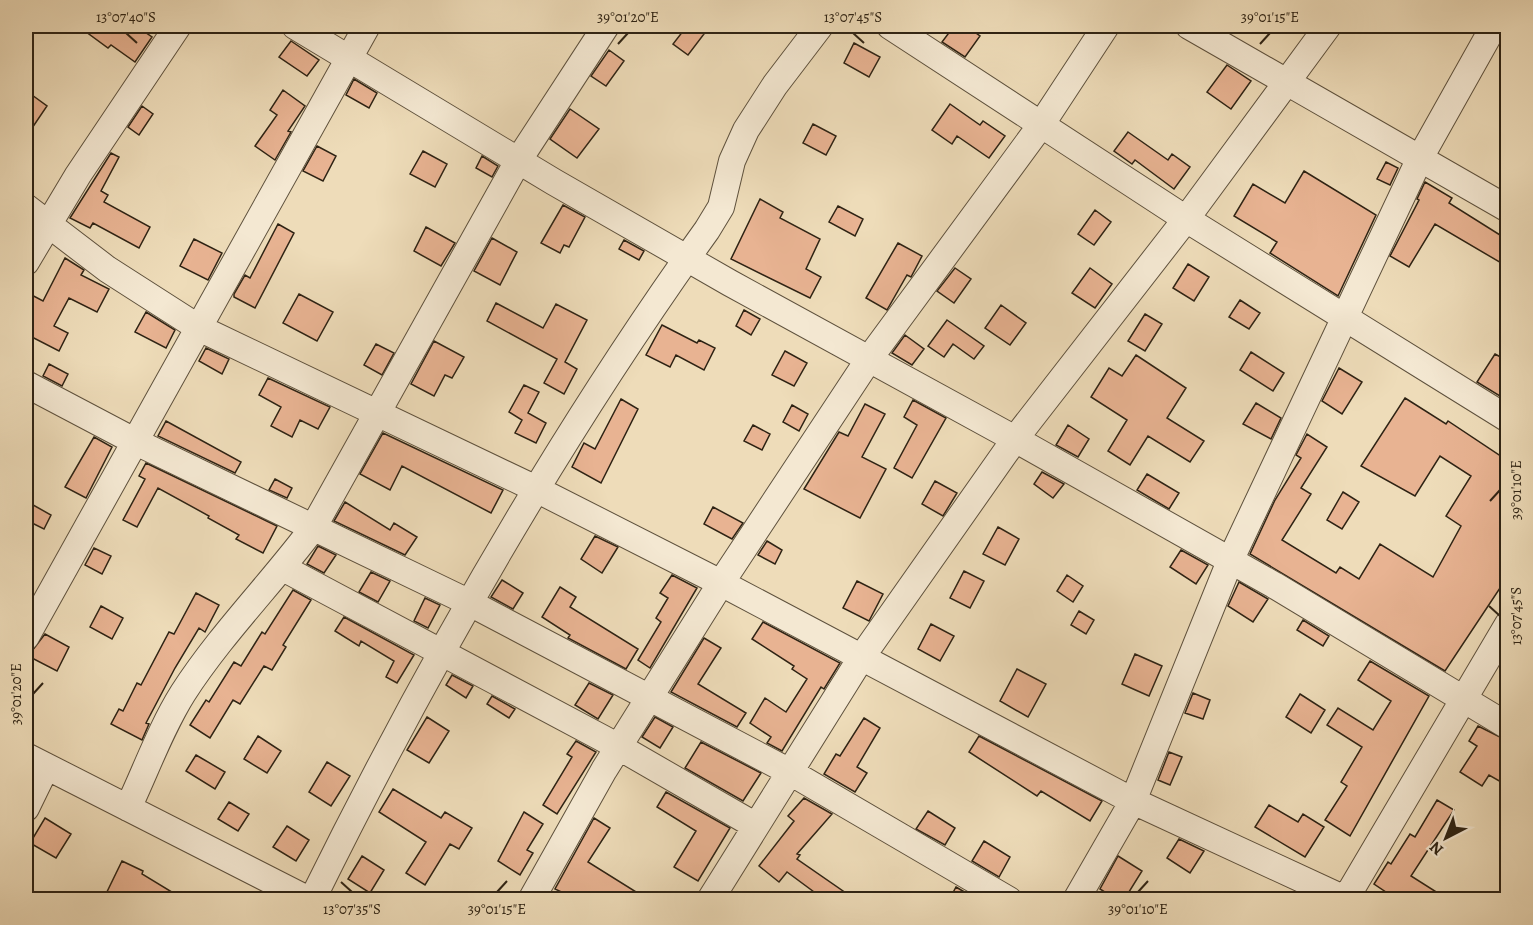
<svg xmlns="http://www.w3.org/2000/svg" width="1533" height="925" viewBox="0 0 1533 925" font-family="Alegreya,serif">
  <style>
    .building { fill: #e8b392; stroke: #2e2314; stroke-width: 1.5 }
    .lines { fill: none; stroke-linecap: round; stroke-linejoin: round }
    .minor-casing { stroke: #5e513d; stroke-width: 28 }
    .minor { stroke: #f4e8d2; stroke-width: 26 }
    .ticks { fill: none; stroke: #2e2314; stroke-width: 2 }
    .neatline { fill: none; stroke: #2e2314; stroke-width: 2 }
    .ticks-label { font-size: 15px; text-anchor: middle; fill: #2e2314 }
  </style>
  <rect width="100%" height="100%" fill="#eedcb9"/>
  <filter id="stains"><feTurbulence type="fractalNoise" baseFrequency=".00333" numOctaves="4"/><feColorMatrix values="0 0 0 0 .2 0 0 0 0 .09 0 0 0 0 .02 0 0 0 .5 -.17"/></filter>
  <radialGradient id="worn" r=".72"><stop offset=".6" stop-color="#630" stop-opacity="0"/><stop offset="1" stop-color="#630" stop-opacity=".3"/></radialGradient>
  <!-- building -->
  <path class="building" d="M78 26H136L152 37 135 62 111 45 108 48Z
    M687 26H692L704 34 688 55 673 44Z
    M954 26H966L980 36 965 57 942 42Z
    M291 41 319 60 307 76 279 57Z
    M854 43 880 57 869 77 844 63Z
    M609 50 624 61 606 86 591 76Z
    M1227 65 1251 81 1231 109 1207 92Z
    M354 79 377 93 369 108 346 95Z
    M283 90 305 106 288 131 291 132 275 160 255 146 277 115 270 110Z
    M32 95 47 106 26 137V104Z
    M950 104 980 125 983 121 1005 136 989 158 957 136 952 144 932 130Z
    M142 106 153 114 139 135 128 127Z
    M570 109 599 129 577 158 550 139Z
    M813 124 836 136 826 155 803 143Z
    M1128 132 1168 160 1172 154 1190 167 1174 189 1135 160 1132 164 1114 151Z
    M317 146 336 156 323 181 303 171Z
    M423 151 447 164 435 187 410 174Z
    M111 153 119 157 101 191 108 195 104 202 150 227 139 248 93 223 90 228 70 218Z
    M482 156 498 166 492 177 476 168Z
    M1386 162 1398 168 1390 185 1377 179Z
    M1304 171 1376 215 1338 296 1270 253 1277 242 1234 216 1253 184 1285 203Z
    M1425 182 1452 198 1449 203 1508 240V267L1435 224 1409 267 1390 256 1419 200 1417 199Z
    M760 199 783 212 780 218 820 239 806 269 821 277 810 298 731 259Z
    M563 205 585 217 569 247 564 245 560 253 541 243Z
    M838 206 863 219 855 236 829 222Z
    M1095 210 1111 222 1094 245 1078 234Z
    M278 224 294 233 255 308 234 297V294L245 275 250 278Z
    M426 227 455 243 441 266 414 251Z
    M492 238 517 252 500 285 474 271Z
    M194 239 222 253 208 280 180 266Z
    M624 240 644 251 639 260 619 249Z
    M898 243 922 256 911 277 907 275 887 310 866 298Z
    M65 258 84 270 81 275 109 289 97 312 69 298 54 326 68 333 59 351 26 334V292L43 301Z
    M1188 264 1209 277 1194 301 1173 288Z
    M955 268 971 279 954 303 937 291Z
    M1090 268 1112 284 1095 308 1072 293Z
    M299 294 333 312 317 341 283 323Z
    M1240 300 1260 313 1249 329 1229 317Z
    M496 303 543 328 556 304 587 320 565 362 577 369 564 394 544 383 557 359 487 321Z
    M1001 305 1026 323 1010 345 985 328Z
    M744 310 760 319 751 335 736 326Z
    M146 312 175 330 166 348 135 332Z
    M1145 314 1162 324 1145 351 1128 341Z
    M947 320 984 346 974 359 953 344 944 357 928 346Z
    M662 325 697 343 699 340 715 348 704 370 676 355 670 367 646 355Z
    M905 335 924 349 912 365 892 353Z
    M434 341 464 357 452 378 445 375 434 396 411 384Z
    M376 344 394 353 382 375 364 365Z
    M206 348 229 359 222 374 199 361Z
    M785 351 807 363 794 386 772 375Z
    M1251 352 1284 373 1273 391 1240 370Z
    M1495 354 1508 361V401L1477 382Z
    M1136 355 1186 388 1167 418 1204 441 1190 462 1148 436 1130 465 1108 451 1127 420 1091 397 1109 368 1122 376Z
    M49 364 68 374 62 386 43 376Z
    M1339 368 1362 382 1342 414 1322 401Z
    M268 378 330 407 318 429 300 420 292 437 271 426 281 407 259 395Z
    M524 385 539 392 528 413 546 423 536 443 515 433 522 420 509 412Z
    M1405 398 1446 424 1448 421 1508 461V576L1445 671 1250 554 1275 500 1301 458 1296 455 1307 434 1327 447 1301 488 1311 494 1282 540 1336 573 1340 567 1359 579 1380 544 1433 577 1461 526 1446 516 1471 476 1440 456 1415 496 1361 466Z
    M621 399 638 409 601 483 572 467 584 443 595 449Z
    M913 400 946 418 912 478 894 468 917 425 904 417Z
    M1256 403 1281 418 1271 439 1243 424Z
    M865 404 885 414 862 457 886 469 860 518 804 489 839 432 848 436Z
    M792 405 808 414 799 431 783 422Z
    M166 421 241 462 235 473 158 436Z
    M753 425 770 434 762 450 744 441Z
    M1068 425 1089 439 1078 457 1056 445Z
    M383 433 503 490 491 513 402 466 390 490 360 474Z
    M94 437 112 447 86 498 65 487Z
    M146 463 277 526 263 553 236 539 239 535 208 518 209 516 158 488 137 527 123 520 145 479 139 476Z
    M1042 472 1064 484 1053 498 1034 484Z
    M1147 474 1179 493 1169 509 1137 490Z
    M275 479 292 488 287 498 269 490Z
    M935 481 957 493 943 516 922 504Z
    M1343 492 1359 502 1342 529 1327 520Z
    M26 501 51 515 44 529 26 520Z
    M345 502 390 530 394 523 417 537 405 555 334 521Z
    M713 507 743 523 732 539 704 524Z
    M998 527 1019 539 1005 565 983 554Z
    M595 536 618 547 602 573 581 559Z
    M767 541 782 550 775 564 758 555Z
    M318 546 336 555 324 573 307 564Z
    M94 548 111 556 102 574 85 565Z
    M1181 550 1208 565 1196 584 1170 567Z
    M964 571 984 581 970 608 950 598Z
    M371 572 390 581 378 602 359 592Z
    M672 575 697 588 650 668 638 660 661 622 656 618 668 598 660 593Z
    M1067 575 1083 586 1073 602 1057 591Z
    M502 580 523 593 513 609 491 597Z
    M857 581 883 594 869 621 843 608Z
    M1239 582 1268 599 1253 622 1228 606Z
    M560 587 576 597 570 607 638 649 626 669 568 638 570 635 542 617Z
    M293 590 311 600 283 645 286 647 272 670 264 666 240 704 233 700 210 738 190 725 206 700 209 702 234 662 241 666 262 632 265 634Z
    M196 593 219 605 205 632 199 628 175 668 146 723 149 724 142 740 111 724 119 709 123 711 137 683 141 685 169 632 174 634Z
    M425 598 440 605 428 628 414 621Z
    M101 606 123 618 112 639 90 627Z
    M1079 611 1094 620 1086 634 1071 625Z
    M344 617 414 655 397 683 386 677 394 661 361 641 359 646 335 631Z
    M1303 620 1329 636 1323 646 1297 630Z
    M763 622 840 663 824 689 821 687 782 751 767 743 771 737 750 723 765 698 786 712 807 679 792 669 794 666 752 639Z
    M931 624 954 636 940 661 918 649Z
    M45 634 69 647 57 671 28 656Z
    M704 638 721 648 698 684 746 713 737 727 671 692Z
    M1135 654 1162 666 1149 696 1122 684Z
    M1370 661 1429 696 1350 836 1325 820 1347 786 1341 782 1362 747 1327 725 1338 708 1373 730 1391 701 1358 680Z
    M1017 669 1046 684 1028 717 1000 701Z
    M452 675 473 686 466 698 446 685Z
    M589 683 613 695 598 719 575 705Z
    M1193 693 1210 700 1203 719 1185 713Z
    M1300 694 1325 710 1311 733 1286 717Z
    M492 696 515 709 509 718 487 704Z
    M427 717 449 731 429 763 407 750Z
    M655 717 673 727 660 748 642 737Z
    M864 718 880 728 857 767 867 773 855 792 824 774 836 754 840 756Z
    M1478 726 1508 741V786L1489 775 1482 786 1460 772 1477 746 1469 741Z
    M258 736 281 751 267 773 244 759Z
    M979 736 1102 801 1090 821 1041 791 1037 796 969 752Z
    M576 741 596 752 557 814 543 805 572 757 567 754Z
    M701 742 761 773 743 801 685 768Z
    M1169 752 1182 757 1170 785 1158 780Z
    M196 755 225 772 215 789 186 771Z
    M327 762 350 776 331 806 309 792Z
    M393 789 441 818 445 812 472 828 459 849 450 844 425 885 406 873 426 842 379 812Z
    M666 792 730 828 698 881 674 867 696 831 657 807Z
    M804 798 832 814 797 854 800 855 797 859 856 900H825L787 872 779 882 759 866 794 821 788 816Z
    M1437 800 1454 810 1411 876 1449 900H1398L1374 884 1388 862 1391 864 1410 834 1415 837Z
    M229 802 249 814 238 831 218 819Z
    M1269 805 1298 822 1303 814 1324 827 1305 857 1255 827Z
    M928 811 955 828 945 845 916 829Z
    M524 812 543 824 527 850 533 853 520 875 498 861Z
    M45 818 71 834 56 858 30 843Z
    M594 818 610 828 588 862 649 900H578L555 889Z
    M287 826 309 840 296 861 273 847Z
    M1179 839 1204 851 1190 873 1167 858Z
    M984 841 1010 857 999 877 972 861Z
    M362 856 384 870 370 893 348 879Z
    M1118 856 1142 871 1124 900H1117L1100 889Z
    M122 861 143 871 142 874 185 900H103Z
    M956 887 978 900H949Z"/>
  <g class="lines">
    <!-- minor casing -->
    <g class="minor-casing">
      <path id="minor" d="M295 26 554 182 730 283 1015 439 1274 585 1508 726
        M890 26 1186 219 1508 419
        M1189 26 1508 209
        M26 207 107 269 199 328 534 488 721 583 1133 801 1347 900
        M26 262 78 175 178 26
        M26 384 136 442 468 602 790 772 1009 900
        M283 568 619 747 756 826
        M26 637 367 26
        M26 756 309 900
        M26 808 46 767
        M128 808C146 770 161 728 183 693 221 634 271 584 313 528L518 161 606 26
        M312 900C427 667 555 442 707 230L721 207 732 161 746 130 775 85 820 26
        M531 900 604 770 721 583 869 359 1041 125 1106 26
        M710 900 861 658 1015 439 1186 219 1328 26
        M1076 900 1133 801 1230 561 1420 158 1494 26
        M1345 900 1508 624"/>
    </g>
    <!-- minor -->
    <use href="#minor" class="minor"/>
  </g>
  <!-- ticks -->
  <path class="ticks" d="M126 33 137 43M853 33 864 43M618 44 628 33M1260 44 1270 33M1490 501 1500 490M1489 606 1500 616M33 694 43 683M341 882 352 892M497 892 507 881M1138 892 1148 881"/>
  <!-- margin -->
  <rect width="1533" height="925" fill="none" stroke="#eedcb9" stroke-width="66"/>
  <!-- north arrow -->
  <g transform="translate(1446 838) rotate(222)" stroke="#f4e8d2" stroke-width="4.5" paint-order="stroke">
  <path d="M0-4.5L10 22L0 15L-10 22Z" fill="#2e2314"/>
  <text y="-9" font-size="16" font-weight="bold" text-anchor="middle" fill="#2e2314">N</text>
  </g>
  <rect x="33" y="33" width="1467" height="859" class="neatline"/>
  <g class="ticks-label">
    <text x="126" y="22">13°07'40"S</text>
    <text x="628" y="22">39°01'20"E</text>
    <text x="853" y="22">13°07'45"S</text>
    <text x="1270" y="22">39°01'15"E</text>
    <text transform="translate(1516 490) rotate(-90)" y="5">39°01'10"E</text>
    <text transform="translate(1516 616) rotate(-90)" y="5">13°07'45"S</text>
    <text transform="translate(16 694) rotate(-90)" y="5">39°01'20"E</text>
    <text x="352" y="914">13°07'35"S</text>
    <text x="497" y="914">39°01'15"E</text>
    <text x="1138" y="914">39°01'10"E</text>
  </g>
  <rect width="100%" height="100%" filter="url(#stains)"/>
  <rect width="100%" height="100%" fill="url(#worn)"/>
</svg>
